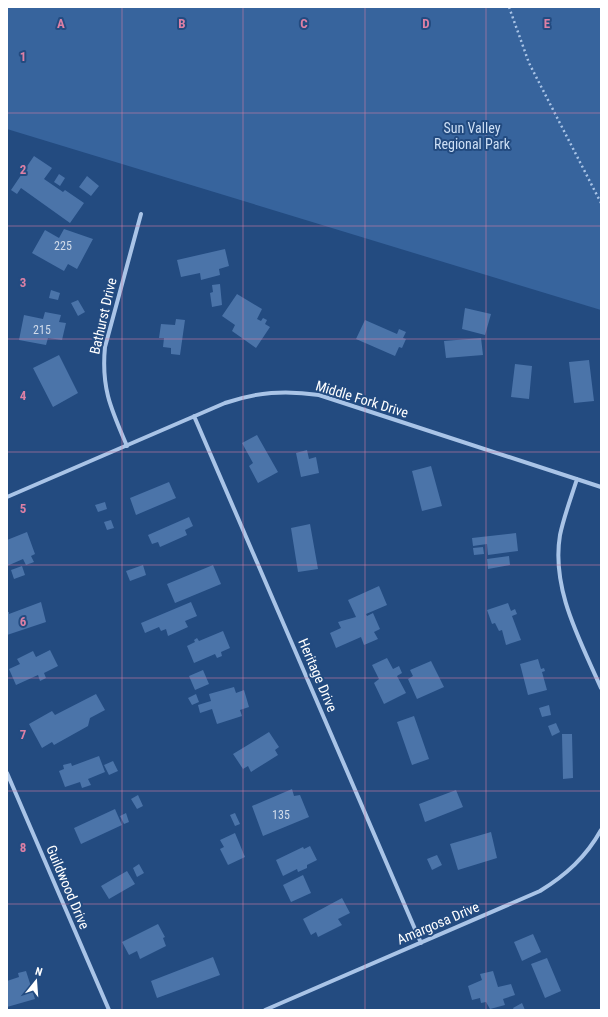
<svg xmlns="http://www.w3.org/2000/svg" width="608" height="1017" viewBox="0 0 608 1017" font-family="'Roboto Condensed',sans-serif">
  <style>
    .green { fill: #37649d }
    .building { fill: #4b74a9 }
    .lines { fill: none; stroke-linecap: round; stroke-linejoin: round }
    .path { stroke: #a9c4e7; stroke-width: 2.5; stroke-dasharray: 2 3; stroke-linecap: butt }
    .minor { stroke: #a9c4e7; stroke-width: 4 }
    .grid { fill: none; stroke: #dd80a5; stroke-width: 1; stroke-opacity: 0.55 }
    .labels { text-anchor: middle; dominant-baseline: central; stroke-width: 4; stroke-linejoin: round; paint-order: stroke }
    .number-label { font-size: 12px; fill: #d2dcea }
    .park-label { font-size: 14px; fill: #cddff5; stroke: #234b80 }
    .street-label { font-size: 14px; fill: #fff; stroke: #234b80 }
    .grid-label { font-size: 13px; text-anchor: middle; font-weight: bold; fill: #dd80a5; stroke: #234b80; stroke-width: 4; stroke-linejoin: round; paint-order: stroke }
  </style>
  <rect width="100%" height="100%" fill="#234b80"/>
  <!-- green -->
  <path class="green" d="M7 7H601V310L7 129Z"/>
  <!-- building -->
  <path class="building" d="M34 156 52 168 44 179 63 192 65 190 84 203 70 223 21 188 17 194 11 190Z
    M59 174 65 178 60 186 54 182Z
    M87 176 99 186 91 196 79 187Z
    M64 229 93 239 77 269 68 264 64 271 32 253 45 230 59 238Z
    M225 249 229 266 219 269 220 275 201 280 200 273 181 277 177 260Z
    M220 284 222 305 212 307 210 293 213 292 212 285Z
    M51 290 60 293 58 300 49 298Z
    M237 294 262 309 257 319 261 321 263 318 267 320 265 324 270 327 256 348 232 331 235 325 222 316Z
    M78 300 85 312 78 316 71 303Z
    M465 308 491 314 485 335 462 329Z
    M45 312 61 315 59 322 66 323 62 340 48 338 46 345 19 340 24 315 43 319Z
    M176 319 185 320 180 355 171 354V348L163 347 164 338H159L161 324 175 325Z
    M365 320 397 334 399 329 406 332 403 338 406 339 402 348 399 347 395 356 356 339Z
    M481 338 483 355 446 358 444 341Z
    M59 355 78 393 53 407 33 368Z
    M589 360 594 401 574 403 569 362Z
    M515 364 532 366 529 399 511 397Z
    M257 435 278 472 258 483 249 466 253 463 242 443Z
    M307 450 309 459 316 457 319 473 301 477 296 453Z
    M431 466 442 506 422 511 412 471Z
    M169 482 176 498 136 515 130 498Z
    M105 502 107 509 98 512 95 505Z
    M189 517 193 526 185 530 187 535 160 547 158 542 152 544 148 535Z
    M111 520 114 528 107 530 104 522Z
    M310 524 318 569 298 572 291 528Z
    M27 532 35 554 31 556 34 562 26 565 23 559 7 566V540Z
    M516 533 518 551 488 555 487 544 473 546 472 538Z
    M483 547 484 554 474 555 473 548Z
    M509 556 510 565 488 569 487 559Z
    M143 565 146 575 130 581 126 571Z
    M213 565 221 584 175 603 167 584Z
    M22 566 25 575 14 579 11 570Z
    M379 586 387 605 366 614 367 616 373 613 380 629 374 632 378 639 364 645 361 637 336 648 330 633 341 628 338 622 356 617 348 600Z
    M41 602 46 622 7 635V612H9V614Z
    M191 602 197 616 185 621 188 627 168 636 166 629 161 631 159 627 145 633 141 623Z
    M508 603 511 611 515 609 517 614 512 616 521 640 506 645 502 630 499 631 495 623 492 624 487 610Z
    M223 631 230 648 221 652 222 656 217 658 215 654 194 663 187 646 195 642 194 640 197 638 199 641Z
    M50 650 58 666 44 673 46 678 40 681 38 675 16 685 9 669 20 664 17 659 33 651 36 657Z
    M387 658 393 669 399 666 402 673 397 676 406 693 384 704 374 683 379 679 372 665Z
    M538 659 541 669 544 668 545 671 542 672 547 690 528 695 520 664Z
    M431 661 444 687 417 699 408 679 413 676 410 670Z
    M203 670 209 684 195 690 189 676Z
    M234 687 236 693 244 690 249 707 240 710 242 716 217 724 212 709 200 713 198 705 211 701 209 694Z
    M96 694 105 710 90 718 88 726 54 745 52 742 42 748 29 724 52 711 55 715Z
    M196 694 199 702 192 705 188 698Z
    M549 705 551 715 542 717 539 708Z
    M414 716 429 759 412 765 397 722Z
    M556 723 560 732 552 736 548 726Z
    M269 732 279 747 275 750 278 755 251 772 248 766 243 769 233 754Z
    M562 734H572L573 778 563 779Z
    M99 756 105 772 88 779 91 785 82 788 80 782 65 787 59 771 64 769 63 765 71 763 72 766Z
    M113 761 118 771 109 775 104 765Z
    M292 789 294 796 300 795 309 817 263 836 252 806Z
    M456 790 463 807 425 822 419 804Z
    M138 795 143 806 137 809 131 799Z
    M115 809 122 825 81 844 74 828Z
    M126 813 129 822 124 824 120 816Z
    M235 813 240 824 235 826 230 815Z
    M491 832 497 858 458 870 450 844Z
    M235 833 245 857 228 865 220 849 224 847 220 840Z
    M310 846 317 860 307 865V868L298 872 297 869 283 876 276 860 303 847 304 849Z
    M437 855 442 865 432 870 427 859Z
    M139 864 144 873 137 877 133 868Z
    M127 871 135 884 109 899 101 886Z
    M303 875 311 893 291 902 283 885Z
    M342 898 350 913 338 919 342 925 318 937 316 932 311 935 303 919Z
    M158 924 165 937 163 938 166 946 140 959 137 951 129 955 122 942Z
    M533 934 541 952 522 961 514 942Z
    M213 957 220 975 157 998 151 981Z
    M547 958 561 991 545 998 531 964Z
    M26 971 35 999 7 1007V981L19 977 18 973Z
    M493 971 498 987 511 984 515 995 503 999 505 1005 490 1009 486 1002 481 1003 480 998 472 1000 468 986 482 980 480 974Z
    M522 1003 525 1010H514L513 1008Z"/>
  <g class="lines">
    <!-- path -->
    <path class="path" d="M509 7 529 63 601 203"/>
    <!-- minor -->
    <path class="minor" d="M194 416 421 943
      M127 446C111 409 101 388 105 347L141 214
      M577 479C571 498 564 516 560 535 551 589 580 640 601 688
      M7 497 225 403C257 392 285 390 319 395L601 487
      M7 773 109 1010
      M265 1010 540 891C566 875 586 857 601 830"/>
  </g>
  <!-- grid -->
  <path class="grid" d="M122 7V1010M243 7V1010M365 7V1010M486 7V1010M7 113H601M7 226H601M7 339H601M7 452H601M7 565H601M7 678H601M7 791H601M7 904H601"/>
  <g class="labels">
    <!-- number labels -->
    <g class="number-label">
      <text x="63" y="246">225</text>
      <text x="42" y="330">215</text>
      <text x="281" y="815">135</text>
    </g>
    <!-- park labels -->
    <g class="park-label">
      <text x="472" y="128">Sun Valley<tspan x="472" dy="16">Regional Park</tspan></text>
    </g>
    <!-- street labels -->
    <g class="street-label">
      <text transform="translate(103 316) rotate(-77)">Bathurst Drive</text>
      <text transform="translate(362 399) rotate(17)">Middle Fork Drive</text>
      <text transform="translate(318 675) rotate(67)">Heritage Drive</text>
      <text transform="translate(68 887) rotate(67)">Guildwood Drive</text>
      <text transform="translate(438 923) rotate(-23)">Amargosa Drive</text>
    </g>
  </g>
  <g class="grid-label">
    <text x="61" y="28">A</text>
    <text x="182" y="28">B</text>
    <text x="304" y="28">C</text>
    <text x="426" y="28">D</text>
    <text x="547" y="28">E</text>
    <text x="23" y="61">1</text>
    <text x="23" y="174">2</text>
    <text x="23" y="287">3</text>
    <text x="23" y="400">4</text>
    <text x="23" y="513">5</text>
    <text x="23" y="626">6</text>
    <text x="23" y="739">7</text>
    <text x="23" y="852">8</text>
  </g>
  <!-- border -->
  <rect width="608" height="1017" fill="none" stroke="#ffffff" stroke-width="16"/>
  <!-- north arrow -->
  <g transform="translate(36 981) rotate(17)" stroke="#234b80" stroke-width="3" paint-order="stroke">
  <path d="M0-3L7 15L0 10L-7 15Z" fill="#ffffff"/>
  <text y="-6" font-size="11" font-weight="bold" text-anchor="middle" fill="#ffffff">N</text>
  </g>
</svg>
